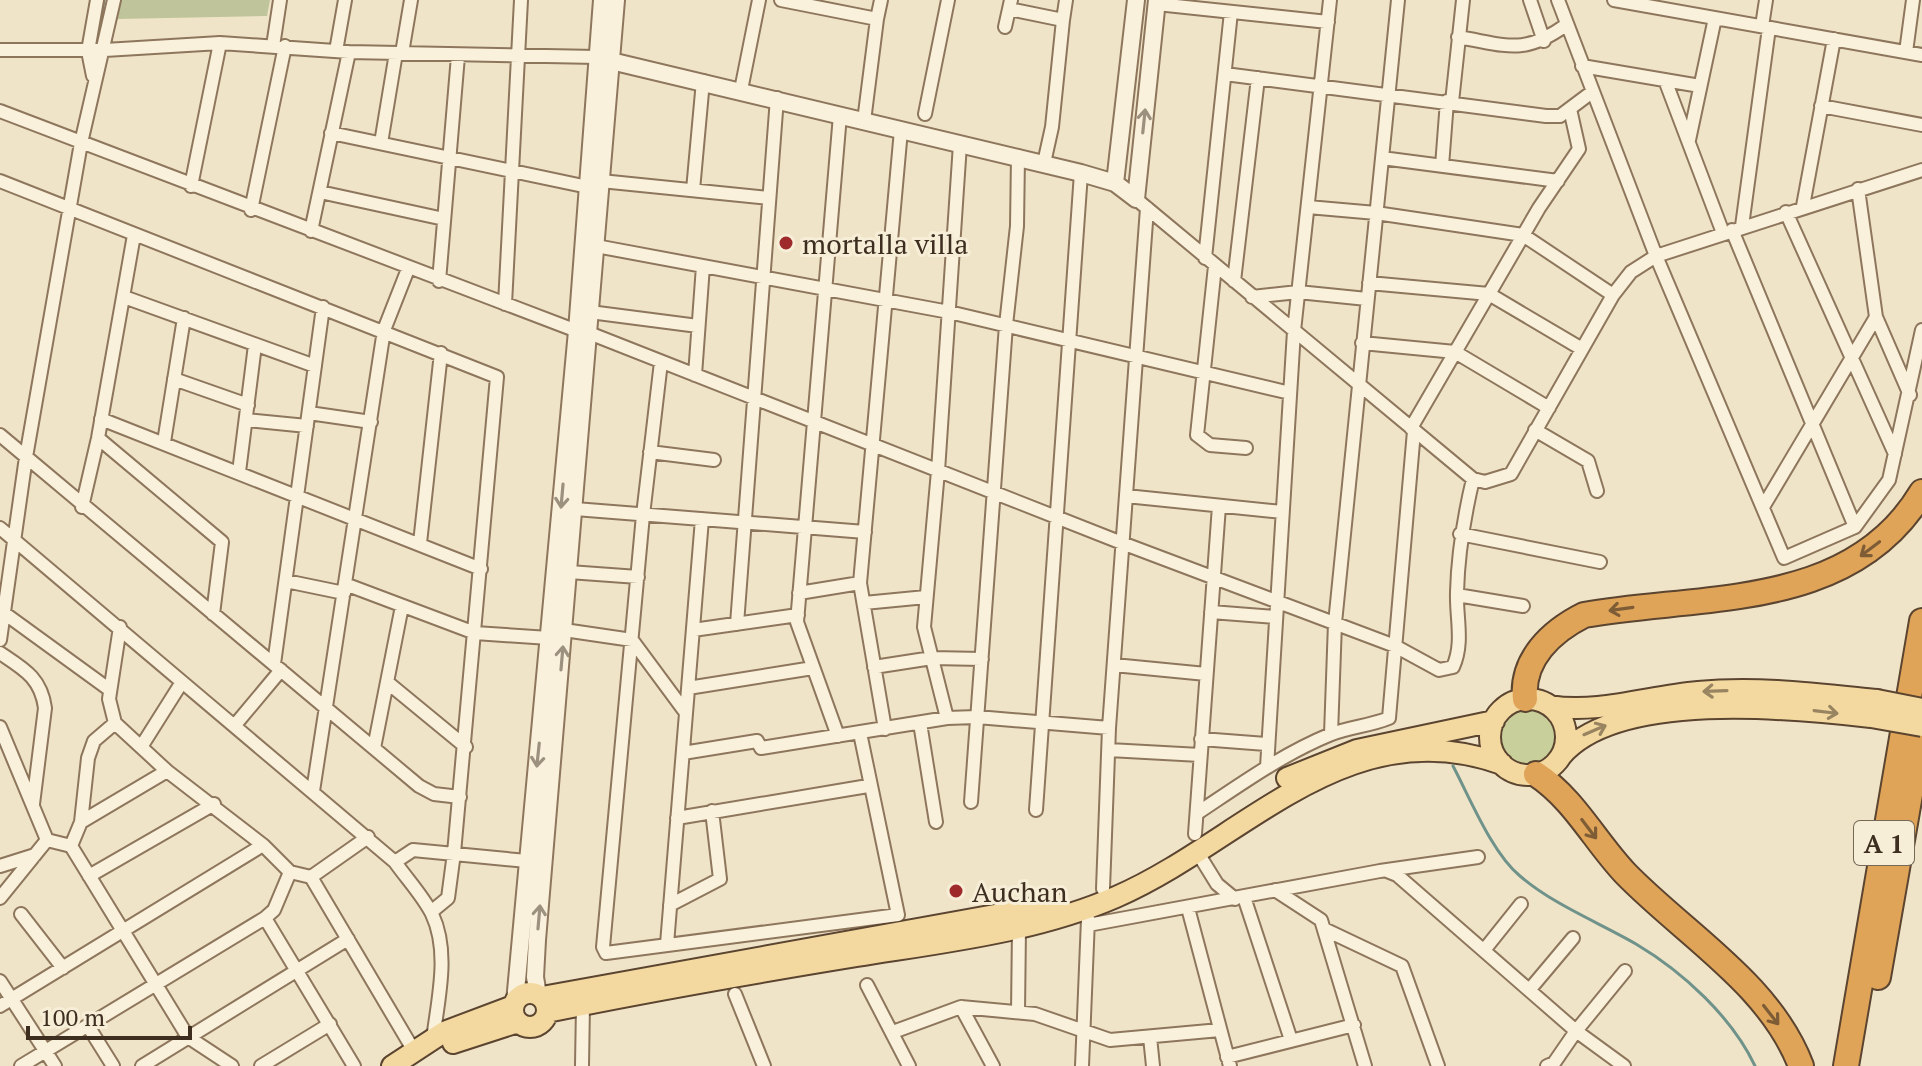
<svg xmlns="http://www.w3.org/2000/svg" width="1922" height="1066" viewBox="0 0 1922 1066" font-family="'PT Serif',serif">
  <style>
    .green { fill: #c9cf9b }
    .cemetery { fill: #bfc49a }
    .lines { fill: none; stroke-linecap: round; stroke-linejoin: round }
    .stream { stroke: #6f938a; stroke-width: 3 }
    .minor-casing { stroke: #8d765c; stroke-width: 16 }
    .tertiary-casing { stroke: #8d765c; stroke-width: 20 }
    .primary-casing { stroke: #5b4430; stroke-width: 24 }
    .motorway-casing { stroke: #5b4430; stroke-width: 28 }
    .minor { stroke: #faf1dc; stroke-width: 12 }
    .tertiary { stroke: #faf1dc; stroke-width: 16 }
    .primary { stroke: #f3d9a0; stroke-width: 20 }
    .motorway { stroke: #e0a458; stroke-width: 24 }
    .primary-bridge-casing { stroke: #5b4430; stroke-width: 24; stroke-linecap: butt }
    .primary-bridge { stroke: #f3d9a0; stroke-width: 20 }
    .oneway { stroke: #9c907e }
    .oneway2 { stroke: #7e5d36 }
    .oneway3 { stroke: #988460 }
    .poi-dot { fill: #9e2a2b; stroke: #f7eed8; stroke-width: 3 }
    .labels { text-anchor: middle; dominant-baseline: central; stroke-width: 6; stroke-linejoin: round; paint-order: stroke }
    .shield { fill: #f7eed8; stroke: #756857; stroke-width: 2 }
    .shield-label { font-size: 26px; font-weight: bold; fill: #3d2e20 }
    .poi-label { font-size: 28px; fill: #3d2e20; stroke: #f7eed8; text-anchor: start }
  </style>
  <rect width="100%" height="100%" fill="#f0e4c8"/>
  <!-- green -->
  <path class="green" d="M1497 737a31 31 0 1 1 62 0a31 31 0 1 1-62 0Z"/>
  <!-- cemetery -->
  <path class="cemetery" d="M120 0H270L267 16 117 19Z"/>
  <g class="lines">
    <!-- stream -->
    <path class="stream" d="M96 47 104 0
      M1453 766C1470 798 1492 853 1520 876 1554 905 1598 922 1636 944 1683 972 1732 1017 1755 1066"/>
    <!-- minor casing -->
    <g class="minor-casing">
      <path id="minor" d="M781 0 877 19 864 121
        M1530 0 1544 41
        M1558 0 1656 256 1784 558 1855 527 1889 480 1922 330
        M1614 0 1922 55
        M1157 4 1328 22
        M1009 9 1063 20 1052 127 1044 163
        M877 19 881 0
        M1063 20 1066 0
        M1762 26 1766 0
        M1005 27 1011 0
        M1458 37C1507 45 1523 56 1566 25
        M273 46 280 0
        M0 50H105L220 43 349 52 597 57
        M336 51 345 0
        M1906 52 1913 0
        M402 53 411 0
        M1582 66 1700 86
        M1225 74 1546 116H1560L1592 92
        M93 76 88 51 97 0
        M1665 80 1723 233
        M741 90 759 0
        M1452 102 1463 0
        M1821 106 1922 125
        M0 111 577 331
        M925 114 948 0
        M331 133 588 187
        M1689 140 1715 18
        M381 143 396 53
        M1382 158 1558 181
        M1442 166 1447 101
        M0 181 497 377 454 853 448 898 431 912
        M601 181 769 198
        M191 186 220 43
        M1858 189 1876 317 1910 395
        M693 190 703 81
        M320 192 444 219
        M1136 199 1473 479 1485 482 1511 474 1613 295 1631 272 1656 256 1922 170
        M1803 206 1834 39
        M1308 207 1376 213 1523 235 1613 295
        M251 210 285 46
        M1786 212 1895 454
        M1742 226 1769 28
        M1732 230 1855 527
        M311 231 349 52
        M596 246 949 312 1290 393
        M1205 258 1231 12
        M1215 266 1197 435 1210 445 1246 448
        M439 281 458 56
        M1234 281 1258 78
        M1369 283 1489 294 1582 349
        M124 297 315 366
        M1252 297 1298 292 1367 299
        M505 304 521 0
        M590 312 698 326
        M589 333 1122 543 1395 646 1439 670 1453 667C1464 643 1456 617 1457 592 1458 553 1464 517 1473 479
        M1362 343 1455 352 1549 408
        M661 362 643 515 603 947 606 953 898 915 860 733
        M695 375 703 266
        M174 379 248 405
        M309 413 371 422
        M101 419 481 569
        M246 420 307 426
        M1411 428 1539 208 1579 149 1570 109
        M1535 430 1588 461 1597 491
        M0 435 419 786 434 794 460 797
        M98 438 222 542 213 614
        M164 442 184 318
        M650 452 714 460
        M239 472 255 345
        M1126 496 1282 512
        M82 507 98 438 134 235
        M1763 507 1876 317
        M575 509 865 532
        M0 528 395 862C407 879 423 896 432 914 450 952 438 999 433 1039
        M1460 534 1600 562
        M420 543 441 353
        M569 572 638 577
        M286 581 344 593
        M345 584 475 633 549 638
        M799 593 860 583
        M1457 595 1523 606
        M864 603 926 597
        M1211 612 1275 617
        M4 613 110 690
        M737 624 777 98
        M120 627 109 699 115 723 167 771 263 845 290 872 311 877 414 1051
        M564 630 632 640 686 713
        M693 630 798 615
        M0 640 26 457 81 143 114 0
        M0 653C24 669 41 678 45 708L33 804
        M274 664 323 307
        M1114 665 1206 674
        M874 667 932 658 982 659
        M387 682 466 747
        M688 688 813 668
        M947 718 924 627 938 471 960 144
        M920 723 936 822
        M235 725 281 670
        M0 727 47 840
        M885 729 860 583 901 130
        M1331 734 1335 623 1398 0
        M838 736 797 622 840 115
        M1201 739 1266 744
        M141 747 182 682
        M374 748 402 606
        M1109 750 1200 755
        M683 753 757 741 761 748 947 718 977 717 1109 728
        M1267 767 1294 331 1330 0
        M313 791 384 330 408 269
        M971 802 1006 325 1017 226 1018 156
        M1036 810 1081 173
        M1199 812C1241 784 1283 754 1329 735 1348 727 1370 726 1389 718L1414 431
        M677 818 868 786
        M81 822 167 771
        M1195 834 1219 506
        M47 840 71 846 188 1037 232 1066
        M71 846 81 822 88 758 94 741 115 723
        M1196 850 1217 884 1235 899
        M395 862 413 850 527 861
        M0 866 35 855
        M1387 871 1397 875 1576 1031 1625 971
        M290 872 274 910 265 918 354 1066
        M89 876 214 804
        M311 877 368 837
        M1103 889 1109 728 1147 208
        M1275 890 1321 920 1365 1066
        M1244 897 1291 1040
        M0 898 47 840
        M670 905 720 879 712 811
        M1188 908 1230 1066
        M21 914 63 968
        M1088 925 1380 871 1478 857
        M1324 929 1402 966 1438 1066
        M667 944 702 519
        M1485 949 1521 904
        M0 981 55 1066
        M867 985 909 1066
        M1531 988 1573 938
        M735 994 764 1066
        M0 1006 263 845
        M961 1007 1035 1014 1110 1040 1220 1030
        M1018 1012 1019 928
        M88 1026 113 1066
        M893 1032 961 1007 993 1066
        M1150 1037 1153 1066
        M1227 1057 1354 1025
        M21 1066 265 918
        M142 1066 348 939
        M261 1066 330 1024
        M582 1066 583 1005
        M1082 1066 1088 919
        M1547 1066 1554 1063 1576 1031 1624 1066"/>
    </g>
    <!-- tertiary casing -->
    <g class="tertiary-casing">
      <path id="tertiary" d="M611 61 1081 173 1115 183 1136 199
        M1115 183 1136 0
        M1136 199 1157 0
        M538 995 535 977 537 940 616 0
        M515 1002 577 331 602 0"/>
    </g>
    <!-- primary casing -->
    <g class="primary-casing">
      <path id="primary" d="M1490 737a38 38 0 1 1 76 0a38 38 0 1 1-76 0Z
        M1550 706C1599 714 1649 696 1698 692 1757 686 1818 694 1877 700
        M1561 756C1617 690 1792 708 1871 717
        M1287 778 1357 750 1494 721
        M513 1010a17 17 0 1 1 34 0a17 17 0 1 1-34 0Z
        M542 997 1056 904
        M547 1012C650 991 753 973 857 956 944 942 1035 932 1116 897 1243 842 1346 708 1502 764
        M453 1043 518 1022
        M392 1066 444 1032 513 1006"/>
    </g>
    <!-- motorway casing -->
    <g class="motorway-casing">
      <path id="motorway" d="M1525 699C1521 659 1552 631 1584 615 1704 594 1851 611 1922 492
        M1536 774C1574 799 1594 840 1625 873 1684 934 1770 984 1801 1066
        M1878 977 1922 726
        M1846 1066 1922 621"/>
    </g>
    <!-- minor -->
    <use href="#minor" class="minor"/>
    <!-- tertiary -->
    <use href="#tertiary" class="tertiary"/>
    <!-- primary -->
    <use href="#primary" class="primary"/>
    <!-- motorway -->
    <use href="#motorway" class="motorway"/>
    <!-- primary-bridge casing -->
    <g class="primary-bridge-casing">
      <path id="primary-bridge" d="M1877 700 1922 709
        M1871 717 1922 726"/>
    </g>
    <!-- primary-bridge -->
    <use href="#primary-bridge" class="primary-bridge"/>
  </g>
  <!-- one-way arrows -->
  <defs><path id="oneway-shaft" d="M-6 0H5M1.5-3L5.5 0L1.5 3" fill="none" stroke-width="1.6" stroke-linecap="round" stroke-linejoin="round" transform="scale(2)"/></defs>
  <g class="oneway">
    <use href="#oneway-shaft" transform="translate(1144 121) rotate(-84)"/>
    <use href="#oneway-shaft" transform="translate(562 496) rotate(95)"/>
    <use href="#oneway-shaft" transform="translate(562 658) rotate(-85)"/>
    <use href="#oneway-shaft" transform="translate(538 755) rotate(96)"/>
    <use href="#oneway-shaft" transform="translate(539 917) rotate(-85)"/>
  </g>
  <g class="oneway2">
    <use href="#oneway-shaft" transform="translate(1870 549) rotate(143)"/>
    <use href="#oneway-shaft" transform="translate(1621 609) rotate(172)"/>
    <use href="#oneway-shaft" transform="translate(1589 829) rotate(53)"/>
    <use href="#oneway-shaft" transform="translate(1771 1015) rotate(52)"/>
  </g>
  <g class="oneway3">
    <use href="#oneway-shaft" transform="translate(1715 691) rotate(178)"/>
    <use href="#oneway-shaft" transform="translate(1826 712) rotate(7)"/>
    <use href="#oneway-shaft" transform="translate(1595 730) rotate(-23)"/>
  </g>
  <!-- markers -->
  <g class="poi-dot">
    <circle cx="786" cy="243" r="8"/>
    <circle cx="956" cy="891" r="8"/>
  </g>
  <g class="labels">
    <!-- shield labels -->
    <rect class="shield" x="1854" y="821" width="60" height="44" rx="6"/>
    <g class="shield-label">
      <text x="1884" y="843">A 1</text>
    </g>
    <!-- poi labels -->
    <g class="poi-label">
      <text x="802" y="243">mortalla villa</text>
      <text x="972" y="891">Auchan</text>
    </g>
  </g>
  <!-- scale -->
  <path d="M28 1026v12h162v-12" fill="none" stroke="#3d2e20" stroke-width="4"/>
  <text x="40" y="1026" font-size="24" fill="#3d2e20" stroke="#f7eed8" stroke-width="6" paint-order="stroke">100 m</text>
</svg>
